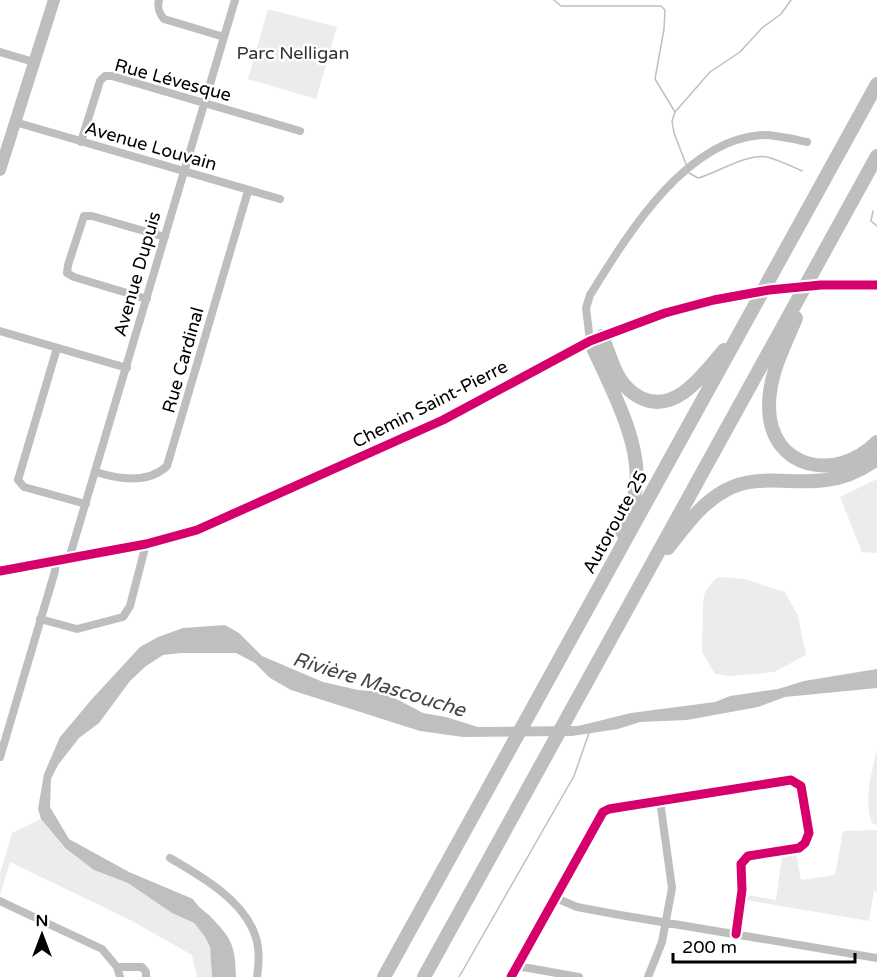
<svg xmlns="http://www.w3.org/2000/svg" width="877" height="977" viewBox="0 0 877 977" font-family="'Varela Round',sans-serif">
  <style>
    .green { fill: #ececec }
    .water { fill: #bfbfbf }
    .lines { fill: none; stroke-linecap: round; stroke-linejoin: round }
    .stream { stroke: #bfbfbf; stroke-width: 1.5 }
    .minor { stroke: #bebebe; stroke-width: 8 }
    .tertiary { stroke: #bebebe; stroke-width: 9 }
    .primary { stroke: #bebebe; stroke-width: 12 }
    .motorway { stroke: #bebebe; stroke-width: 14 }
    .cycleway-casing { stroke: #fff; stroke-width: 13 }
    .cycleway { stroke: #d6006c; stroke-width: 9 }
    .labels { text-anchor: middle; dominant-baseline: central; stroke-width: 5; stroke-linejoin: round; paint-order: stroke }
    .park-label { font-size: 18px; fill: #333; stroke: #fff }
    .street-label { font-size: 18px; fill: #000; stroke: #fff }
    .water-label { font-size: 20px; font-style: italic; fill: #444; stroke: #fff }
  </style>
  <rect width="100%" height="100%" fill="#fff"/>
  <!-- green -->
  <path class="green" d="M268 9 337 27 316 99 248 79Z
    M877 479V553L862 552 840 497Z
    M720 577 744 579 785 592 798 616 806 655 774 672 730 676 715 674 702 652 703 602 705 592 715 579Z
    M877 749V825L872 823C863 800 872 773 877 749Z
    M41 819 66 850 94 870 128 883 172 913 193 923 205 937 210 948 212 977H197L192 955 130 920 10 862 0 895V874L12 833Z
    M877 830V892L874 891 869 921 740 899 741 894 776 900 782 856 781 850 795 847 801 880 835 875 843 831Z"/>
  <!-- water -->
  <path class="water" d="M225 625 239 633 262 656 323 682 358 690 383 692 423 713 446 717 478 727 578 726 631 713 715 702 730 696 778 689 804 681 877 669V688L785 697 758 707 687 720 640 722 618 729 572 736 463 737 420 731 291 690 270 678 255 663 236 653H181L163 655 146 666 130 681 99 723 79 738 58 765 51 779 50 807 69 839 129 872 193 899C197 906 202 909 209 915 232 939 235 944 236 977H212L210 947 205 937 194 923 172 913 128 883 94 870 66 849 41 819 38 809 44 774 60 737 92 699 140 647 158 637 183 628Z"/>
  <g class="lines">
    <!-- stream -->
    <path class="stream" d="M554 0 561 6H661L665 10 664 29 655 79 675 112
      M686 164 674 133 672 121 675 112 710 72 740 52 762 28 781 14 791 0
      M689 173 698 178C717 173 747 153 767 157 779 160 791 166 802 171
      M873 211 871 221 877 226
      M459 977 574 776 589 733"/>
    <!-- minor -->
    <path class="minor" d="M159 0C157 8 159 13 164 19L224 37
      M0 52 34 62
      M15 122 280 199
      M81 142 100 81 105 76H112L300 131
      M147 299 74 277 67 273 68 265 84 216H92L165 237
      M0 331 127 368
      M590 341 586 308 590 295C627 236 684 140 762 135 777 135 793 139 807 142
      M57 348 18 480 24 487 86 504
      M96 472C118 479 148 484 167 466L248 191
      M71 557V552L235 0
      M40 619 77 629 123 617 130 606 146 544
      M0 757 55 571 56 560
      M170 858C201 876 243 900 255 935 260 948 259 964 257 977
      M556 898 577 907 620 915 877 958
      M0 901 102 949 117 967 120 977
      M517 966 579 977
      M117 967H142L146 972V977
      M511 977 603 812 609 809 791 780 801 786 809 833 805 843 799 848 748 856 741 864 742 890 736 934
      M648 977 662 942 672 888 660 801"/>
    <!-- tertiary -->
    <path class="tertiary" d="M0 571 146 544 197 530 443 420 590 341 665 313 714 300 769 290 821 285H877"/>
    <!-- primary -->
    <path class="primary" d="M0 170 54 0"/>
    <!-- motorway -->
    <path class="motorway" d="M796 318C784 347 769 374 769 406 769 470 837 483 877 442
      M602 336C608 350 612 366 620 379 625 387 633 394 641 398 676 415 705 372 724 350
      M590 341C608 383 642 441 636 487 634 503 627 517 622 532
      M668 548C685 527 701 503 726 490 758 473 793 485 826 480 845 478 862 470 877 459
      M384 977 877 84
      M424 977 877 156"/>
    <!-- cycleway casing -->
    <g class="cycleway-casing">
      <path id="cycleway" d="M0 571 146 544 197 530 443 420 590 341 665 313 714 300 769 290 821 285H877
        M511 977 603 812 609 809 791 780 801 786 809 833 805 843 799 848 748 856 741 864 742 890 736 934"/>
    </g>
    <!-- cycleway -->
    <use href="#cycleway" class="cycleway"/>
  </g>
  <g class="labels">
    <!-- park labels -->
    <g class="park-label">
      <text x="293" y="53">Parc Nelligan</text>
    </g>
    <!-- street labels -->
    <g class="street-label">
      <text transform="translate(173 80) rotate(15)">Rue Lévesque</text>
      <text transform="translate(151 146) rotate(16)">Avenue Louvain</text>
      <text transform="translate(137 274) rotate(-74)">Avenue Dupuis</text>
      <text transform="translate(183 360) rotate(-74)">Rue Cardinal</text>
      <text transform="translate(430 404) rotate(-27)">Chemin Saint-Pierre</text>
      <text transform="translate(615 522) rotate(-61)">Autoroute 25</text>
    </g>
    <!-- water labels -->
    <g class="water-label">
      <text transform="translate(379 685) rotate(17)">Rivière Mascouche</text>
    </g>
  </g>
  <!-- north arrow -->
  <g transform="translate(42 935)" stroke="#ffffff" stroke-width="4.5" paint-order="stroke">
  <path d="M0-4.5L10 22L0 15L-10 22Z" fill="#000000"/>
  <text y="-9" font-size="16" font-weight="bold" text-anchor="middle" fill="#000000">N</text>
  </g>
  <!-- scale -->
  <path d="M673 953v9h182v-9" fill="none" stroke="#000000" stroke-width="3"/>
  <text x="682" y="953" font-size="18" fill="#000000" stroke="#ffffff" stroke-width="4.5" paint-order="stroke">200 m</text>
</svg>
